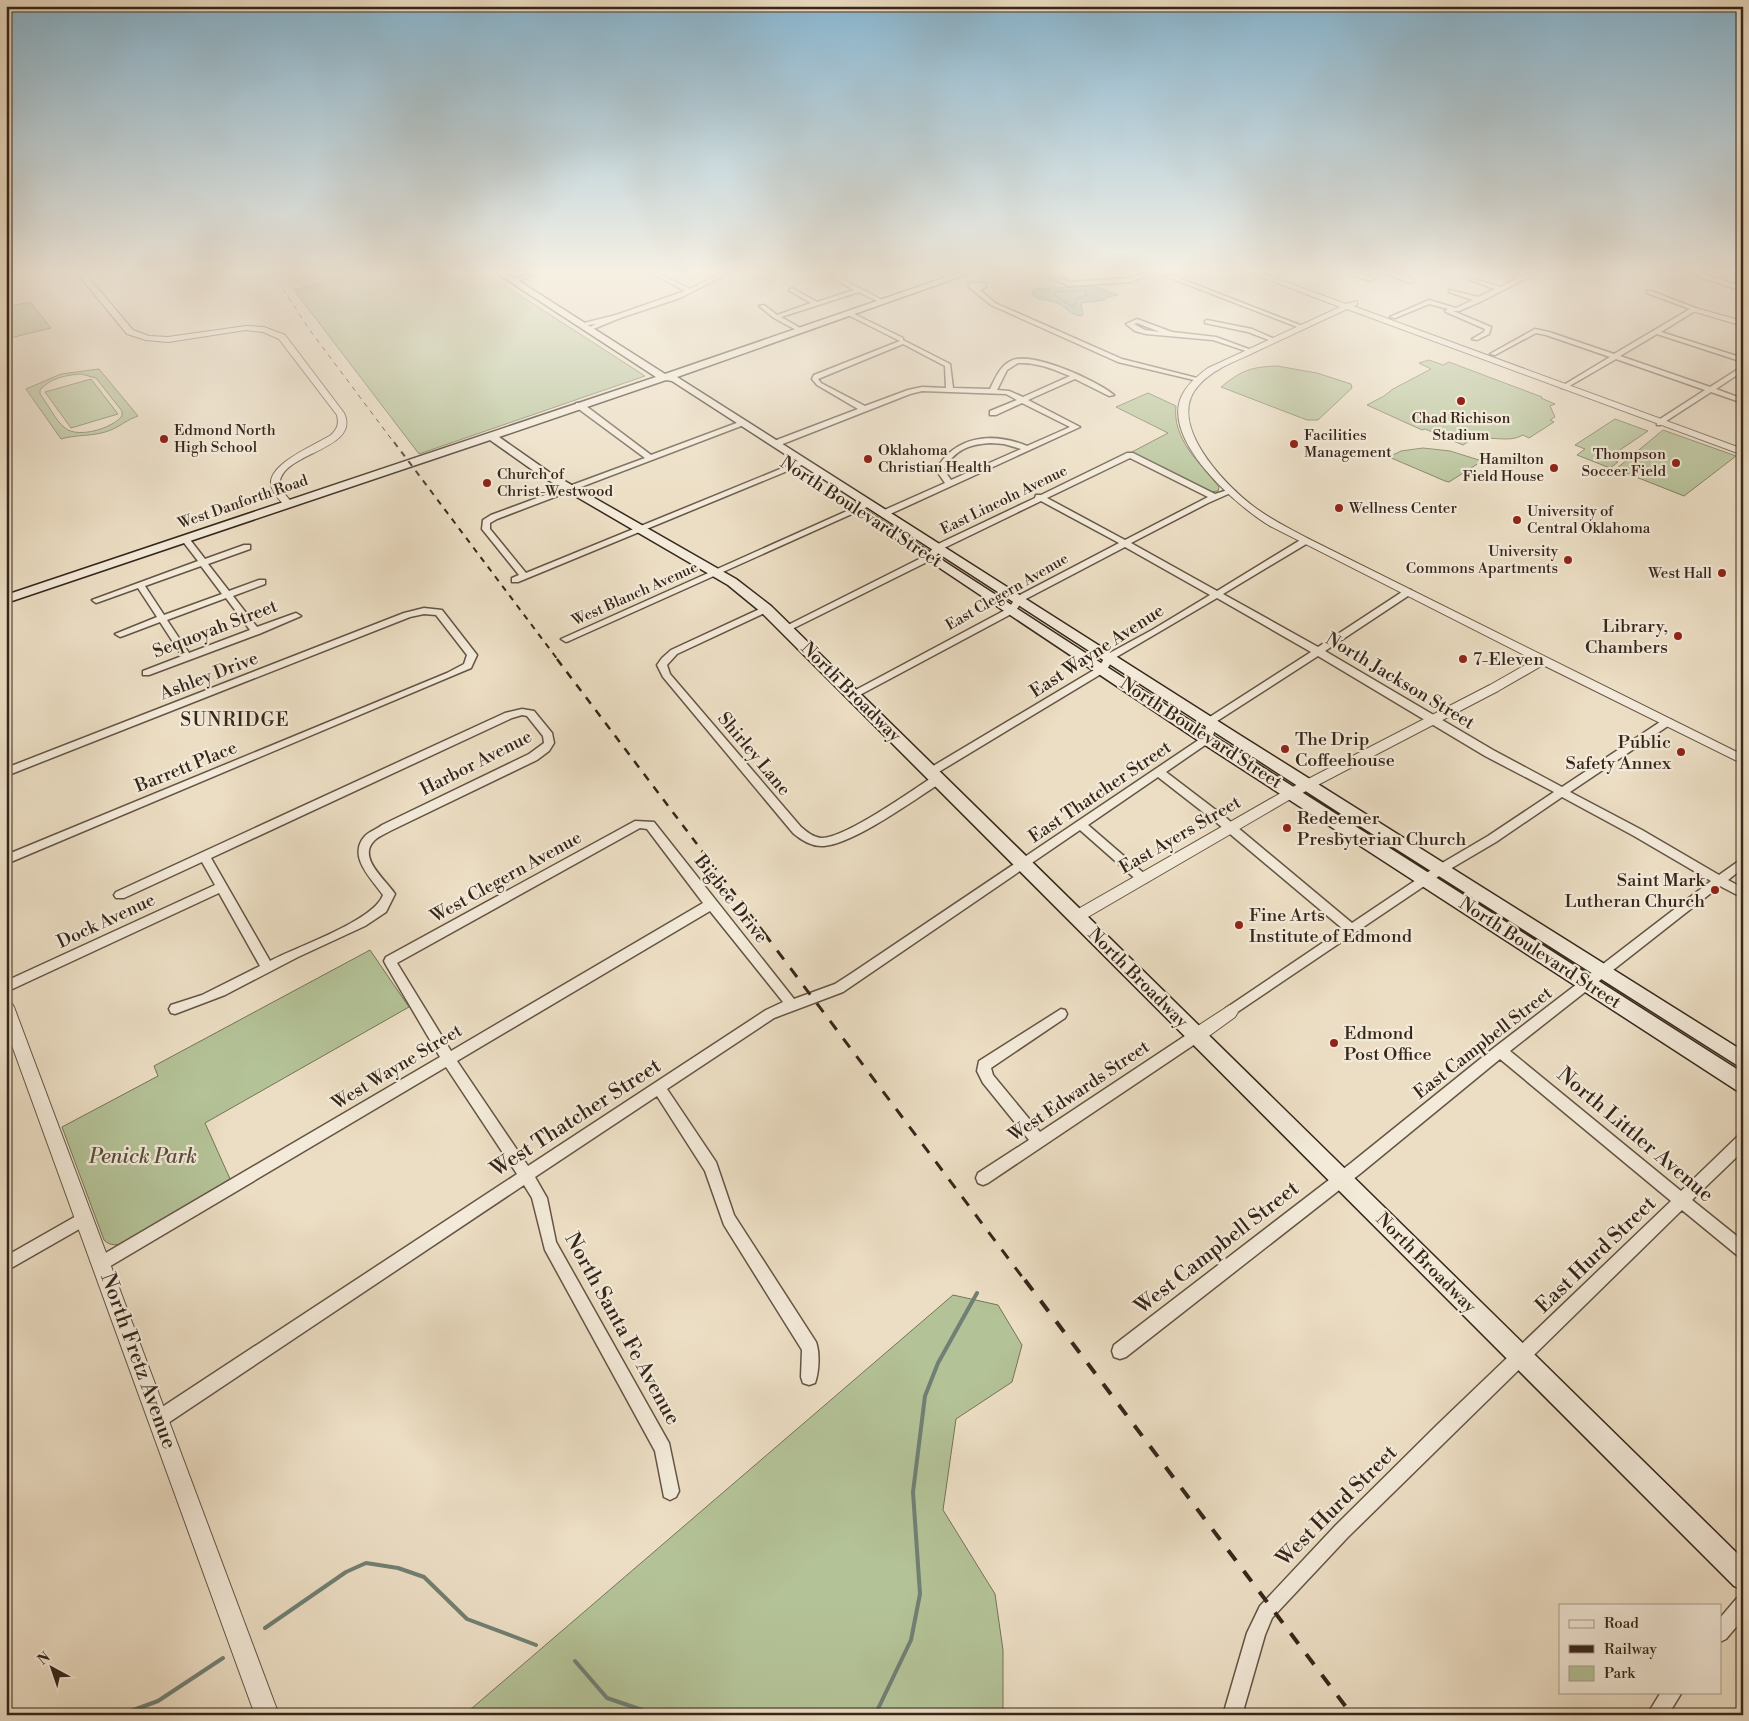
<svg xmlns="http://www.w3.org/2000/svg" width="1749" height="1721" viewBox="0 0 1749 1721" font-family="'Libre Bodoni',serif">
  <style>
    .green { fill: #b4c297; stroke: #757458; fill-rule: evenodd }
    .water { fill: #99bcb0; stroke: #718074 }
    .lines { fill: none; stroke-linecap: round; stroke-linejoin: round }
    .shore { stroke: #687165; stroke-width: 1 }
    .stream-far1 { stroke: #718074; stroke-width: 1 }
    .stream { stroke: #718074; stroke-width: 4 }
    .minor-casing { stroke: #645444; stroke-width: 3 }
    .tertiary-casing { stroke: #645444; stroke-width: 2 }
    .secondary-casing { stroke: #36261a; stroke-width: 3 }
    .minor { fill: #f3ead9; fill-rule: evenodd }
    .tertiary { fill: #f3ead9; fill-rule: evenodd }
    .secondary { fill: #f3ead9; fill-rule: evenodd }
    .rail-far4 { stroke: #36261a; stroke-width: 1; stroke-dasharray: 5 5; stroke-linecap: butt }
    .rail-far3 { stroke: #36261a; stroke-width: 2; stroke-dasharray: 6 6; stroke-linecap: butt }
    .rail-far2 { stroke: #36261a; stroke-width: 2.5; stroke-dasharray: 8 8; stroke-linecap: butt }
    .rail-far1 { stroke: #36261a; stroke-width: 3; stroke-dasharray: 11 11; stroke-linecap: butt }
    .rail { stroke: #36261a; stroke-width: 4; stroke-dasharray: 13 13; stroke-linecap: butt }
    .poi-dot { fill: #8f2418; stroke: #f3ead9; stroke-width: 2 }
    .labels { text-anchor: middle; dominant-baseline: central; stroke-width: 4.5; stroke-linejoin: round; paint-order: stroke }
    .far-poi-label { font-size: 15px; fill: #36261a; stroke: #f3ead9; text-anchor: start }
    .far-street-label { font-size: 15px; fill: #36261a; stroke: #f3ead9 }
    .street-label { font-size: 18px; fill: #36261a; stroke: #f3ead9 }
    .poi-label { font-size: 18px; fill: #36261a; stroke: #f3ead9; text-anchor: start }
    .neighbourhood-label { font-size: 19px; letter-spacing: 1px; fill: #36261a; stroke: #f3ead9 }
    .near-street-label { font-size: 21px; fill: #36261a; stroke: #f3ead9 }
    .near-park-label { font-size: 21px; font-style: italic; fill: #564d39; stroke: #f3ead9 }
  </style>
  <rect width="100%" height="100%" fill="#ecdec4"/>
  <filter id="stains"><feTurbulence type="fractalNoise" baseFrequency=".004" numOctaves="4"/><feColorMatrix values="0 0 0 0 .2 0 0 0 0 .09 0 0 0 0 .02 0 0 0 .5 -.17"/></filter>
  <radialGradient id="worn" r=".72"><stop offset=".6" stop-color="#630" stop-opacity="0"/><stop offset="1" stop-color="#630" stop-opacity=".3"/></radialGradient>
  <!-- green -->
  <path class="green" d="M361 272H484L645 376 419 454 294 290Z
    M30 302 51 328 6 339V307Z
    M1429 360 1443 365 1449 362 1542 397 1541 398 1555 404 1550 406 1555 417 1550 420 1554 422 1529 438 1523 435C1508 444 1489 434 1477 441L1472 439 1463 445 1425 429 1422 430 1367 405 1384 396 1393 389 1431 369 1419 363Z
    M1277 366 1317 373 1351 384 1352 388 1318 420H1307L1221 387C1242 370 1251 367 1277 366Z
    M99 369 138 416C128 419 119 427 111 430 94 437 77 434 61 439L26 389 61 374ZM81 374 96 378 122 411V416C113 428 78 439 65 428 55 420 48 404 40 394V390C50 378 67 375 81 374Z
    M91 379 118 414 71 428 45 392Z
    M1148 393 1176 406C1172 439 1200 463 1219 487L1218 491 1209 492 1130 453 1168 433 1116 407Z
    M1615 419 1648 431 1608 458 1618 462 1610 468 1577 455 1585 449 1575 445Z
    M1663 430 1736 456 1684 496 1616 469Z
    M1423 448 1450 451 1482 461 1449 482 1445 481 1389 457 1401 451Z
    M370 950 409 1007 205 1123 231 1181 126 1242C118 1245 111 1247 104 1240L62 1127 158 1076 154 1066Z
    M953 1295 998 1305 1022 1345 1012 1382 956 1419 943 1510 995 1594 1003 1650V1715H464Z"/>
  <!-- water -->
  <path class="water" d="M1093 286 1118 295 1107 297 1104 300 1081 303 1083 315 1081 316C1071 315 1067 308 1059 304 1050 299 1040 302 1031 294L1034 289Z"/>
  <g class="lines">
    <!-- shore -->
    <path class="shore" d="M1085 291 1087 295 1077 299 1073 307 1054 295 1056 292Z"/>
    <!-- stream-far1 -->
    <path class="stream-far1" d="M1421 272 1453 281"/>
    <!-- stream -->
    <path class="stream" d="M265 1628 346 1572 366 1563 398 1568 424 1577 467 1619 536 1645
      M575 1661 607 1698 657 1715
      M120 1715 158 1701 223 1658
      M875 1715 911 1640 920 1594 913 1492 925 1396 938 1363 977 1293"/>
    <!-- minor casing -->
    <g class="minor-casing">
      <path id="minor" d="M533 272H541L516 282 511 281Z
        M649 272H656L690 289 724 272H731L680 298 620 318 591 330 586 329 596 324 580 326V324L616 315 685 291Z
        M938 272H945L954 278 949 279Z
        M1037 272H1045L1070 282 1130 278 1147 272H1155L1131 282 1069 286Z
        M1155 272H1163L1305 327 1300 328Z
        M1346 272H1355L1370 277C1384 270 1400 272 1414 281L1411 283 1384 274 1370 281Z
        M1500 272H1509L1523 276 1531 272H1539L1482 301 1459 311H1453L1491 327 1489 334 1477 340 1472 339 1484 332 1485 329 1446 312 1445 311 1448 309 1429 304 1395 318 1390 317 1429 300 1456 308 1473 300 1449 292V290L1478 297 1495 289 1470 280V278L1500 287 1518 278Z
        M1691 272H1698L1743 287V291L1699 277Z
        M835 275 886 302 881 303 859 292 781 317 802 329V331L800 332 774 318 759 306 764 305 777 315 811 303 790 291 789 290 792 288 817 302 854 290 833 278 832 277Z
        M972 282 985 283 986 287 980 290 995 303 1122 359 1201 379 1198 381 1118 362 991 305 969 287V284Z
        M1647 291H1651L1698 309 1661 332 1743 358V362L1657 334 1620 356 1710 387 1743 366V371L1716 389 1743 399V403L1711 392 1660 425H1657V421L1705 390 1616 359 1566 388H1562V386L1610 357 1546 335 1536 333 1495 355 1490 354 1535 329 1549 332 1614 354 1690 309 1647 293Z
        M846 312H850L903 338V340L950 364 953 388 990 389C996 377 1000 365 1013 360 1034 352 1098 381 1114 395L1109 396 1075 379 1028 400 1080 427 888 515H882V511L945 483 936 470C955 435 993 432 1027 446L1070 427 1022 403 996 415H990V411L1017 400 1006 394 922 391 910 394 780 445H774V441L858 409 817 385 812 379 814 375 900 341 846 314ZM903 344 945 366 946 388 922 387 908 390 865 406 821 383 818 379ZM1018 363C1037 362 1053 369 1070 376L1023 397 1009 391 997 390 1007 370ZM991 443 1004 444 1021 449 951 480 944 470C954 450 969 444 991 443Z
        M1137 319 1172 332 1216 337 1254 351 1249 352 1213 340 1146 334 1135 331 1126 324ZM1137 323 1160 332 1145 330 1134 324Z
        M1207 320 1252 329 1277 340 1274 342 1248 332 1205 323V321Z
        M576 403H582L651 455 742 421 749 423 497 519 490 523V529L526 573 802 460 809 462 518 582H512V578L519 575 482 529 483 520 491 515 645 458 576 407Z
        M1127 453H1133L1215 494 1231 489 1235 491 1208 503 1131 543 1217 591 1302 539H1308V543L1223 594 1318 647 1405 590H1411V594L1325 651 1493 750 1562 787 1663 720H1671L1672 722 1671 724 1570 792 1642 830 1719 875 1743 858V868L1728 880 1743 888V898L1720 886 1510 1051 1681 1191 1738 1136 1743 1135V1151L1692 1200 1743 1241V1258L1738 1256 1682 1210 1348 1537 1272 1618 1265 1635 1242 1715H1223L1247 1633 1260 1606 1336 1525 1438 1424 1671 1201 1500 1059 1361 1173 1126 1357 1120 1359 1114 1357 1112 1351 1114 1345 1351 1163 1495 1047 1711 881 1634 836 1562 797 1496 842 1445 872 1230 1017 1226 1016 1224 1012 1226 1008 1343 929 1217 823 1158 777 1088 825 1147 876 1149 879 1147 882H1139L1080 830 843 992 774 1018 667 1089 716 1162 734 1215 816 1342C820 1353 819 1372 815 1383L809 1385 803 1383 801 1377 802 1350 724 1225 705 1171 657 1096 535 1177 547 1198 556 1242 669 1443 679 1491 676 1497 670 1500 664 1497 655 1451 545 1250 532 1198 524 1185 165 1425 159 1427 153 1425 151 1419 153 1413 517 1174 446 1067 107 1268 102 1270 97 1268 95 1263 97 1258 440 1057 386 965 384 961 386 957 635 821 654 822 794 999 835 984 852 973 1203 737 1206 727 1204 722 1205 720 1311 652 1217 598 1113 659 1106 671 932 776 927 772 928 769 1099 667 1106 655 1152 630 1210 595 1125 547 1022 601 1015 612 856 697H850L848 695 850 693 1009 608 1016 597 1119 543 1041 501 942 549 933 559 790 630H784L782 628 927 555 936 545 1035 498 1036 495H1041ZM1130 458 1208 497 1125 540 1047 498ZM1318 656 1485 756 1554 792 1488 836 1437 866 1352 923 1225 817 1166 772 1211 741 1216 727 1214 723ZM640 828 647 829 703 903 451 1051 397 963ZM710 911 783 1002 766 1010 528 1166 457 1061Z
        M867 502 874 504 569 641 566 642 561 639Z
        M182 537H188L205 559 244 545H250V549L208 564 229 591 259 580H265V584L233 596 257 627 293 614 296 613 301 616 259 634 149 675H143V671L182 656 160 622 123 636 120 637 115 634 157 617 138 588 99 602 96 603 92 600 198 561 181 539ZM201 566 222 594 164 615 145 586ZM226 598 250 630 189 653 167 620Z
        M766 606 769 607V611L677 654 667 665 670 674 801 827C807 832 813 837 821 838 844 839 913 790 934 776H942L943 779 942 782C914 800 855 843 824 846 813 847 801 840 793 833L663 677 657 665 662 658 671 650Z
        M424 608 442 610 477 655 471 668 6 864V855L447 673 464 664 467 655 436 615 424 614 410 617 6 776V768L404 613Z
        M522 709 534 711 552 733 554 743 549 751 537 760 390 831C385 834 377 837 373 842 358 859 387 881 395 894L386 912 365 926 298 957 225 995 175 1014 171 1013 169 1009 171 1005 202 995 260 966 219 893 6 992V981L215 885 202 862 124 898H116L114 895 116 892 505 713ZM522 715 527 716 543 736 544 743 529 754 382 825C377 829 370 831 365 836 347 856 371 878 383 895 374 921 296 947 270 961L211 858 512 718Z
        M1061 1009 1065 1010 1067 1014 1065 1018 991 1068 993 1075 1040 1132 1191 1032 1196 1030 1201 1032 1202 1036 1201 1040 988 1183 983 1185 978 1183 976 1178 978 1173 1029 1140 983 1083 977 1071 979 1061Z
        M85 1211 90 1213 92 1218 90 1223 6 1271V1256Z
        M1743 1595V1619L1726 1639 1720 1642V1618L1737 1598Z
        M1661 1692H1682L1668 1715H1647Z"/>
    </g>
    <!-- tertiary casing -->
    <g class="tertiary-casing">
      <path id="tertiary" d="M76 272H84L133 330 149 336 168 337 246 326 264 327 285 335 344 413C361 449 285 452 280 481 279 490 288 497 293 504L291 506H285C279 499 271 492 271 483 270 463 317 444 331 435 338 428 339 424 337 415L279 339 263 332 246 330 168 342 146 340 127 334Z
        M1248 272H1258L1346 304 1357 301V305L1353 306 1743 449V455L1347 309C1317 323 1287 337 1257 351 1237 361 1214 368 1199 385 1164 422 1224 484 1253 506 1270 519 1290 529 1309 539L1743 755V764L1543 665 1498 691 1289 800 1081 921 1076 923 1071 921 1069 917 1071 913 1279 794 1490 685 1534 660 1270 526C1237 506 1166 444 1180 400 1185 386 1197 376 1208 368L1340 307Z
        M1692 307 1743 321V326L1692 311Z
        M6 1001 11 1002 14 1007 279 1715H255L6 1029Z
        M1230 1005 1235 1007 1238 1012 1235 1017 1202 1041 1196 1043 1190 1041 1188 1036 1190 1031Z"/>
    </g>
    <!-- secondary casing -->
    <g class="secondary-casing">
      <path id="secondary" d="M495 272H505L665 374 961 272H973L677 377 1235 732 1743 1051V1069L1352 821 672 381 666 380 499 437 549 472 736 579 771 606 1743 1559V1590L1734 1586 761 612 728 585 541 476 490 440 6 603V595L656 377Z
        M854 503 1212 735 1743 1073V1092L1736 1090 1202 743 850 508 848 506Z"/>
    </g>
    <!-- minor -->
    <use href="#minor" class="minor"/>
    <!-- tertiary -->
    <use href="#tertiary" class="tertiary"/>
    <!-- secondary -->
    <use href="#secondary" class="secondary"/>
    <!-- rail-far4 -->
    <path class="rail-far4" d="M272 272 309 329 395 444"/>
    <!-- rail-far3 -->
    <path class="rail-far3" d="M394 442 558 660"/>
    <!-- rail-far2 -->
    <path class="rail-far2" d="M557 659 765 934"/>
    <!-- rail-far1 -->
    <path class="rail-far1" d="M764 933 1026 1282"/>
    <!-- rail -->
    <path class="rail" d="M1025 1280 1352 1715"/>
  </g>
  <!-- sky -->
  <linearGradient id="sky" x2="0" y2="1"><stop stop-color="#88b7d2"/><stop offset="0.53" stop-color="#f6f0e4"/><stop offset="1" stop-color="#f6f0e4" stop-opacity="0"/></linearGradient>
  <rect width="1749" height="513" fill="url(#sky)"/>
  <!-- markers -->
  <g class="poi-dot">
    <circle cx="1461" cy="401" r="5"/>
    <circle cx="164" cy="439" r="5"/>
    <circle cx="1294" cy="444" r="5"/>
    <circle cx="868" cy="459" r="5"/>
    <circle cx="1676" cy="463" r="5"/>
    <circle cx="1554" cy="468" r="5"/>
    <circle cx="487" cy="483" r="5"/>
    <circle cx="1339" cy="508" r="5"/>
    <circle cx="1517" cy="520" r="5"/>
    <circle cx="1568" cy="560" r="5"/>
    <circle cx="1722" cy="573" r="5"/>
    <circle cx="1678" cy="636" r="5"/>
    <circle cx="1463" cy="659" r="5"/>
    <circle cx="1285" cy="749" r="5"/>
    <circle cx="1681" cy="752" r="5"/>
    <circle cx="1287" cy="828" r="5"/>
    <circle cx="1715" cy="890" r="5"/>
    <circle cx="1239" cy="925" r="5"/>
    <circle cx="1334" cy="1043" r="5"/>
  </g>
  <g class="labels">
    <!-- far-poi labels -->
    <g class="far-poi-label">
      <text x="1461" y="418" text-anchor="middle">Chad Richison<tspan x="1461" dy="17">Stadium</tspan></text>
      <text x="174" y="430">Edmond North<tspan x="174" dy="17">High School</tspan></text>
      <text x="1304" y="435">Facilities<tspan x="1304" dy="17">Management</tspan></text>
      <text x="878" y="450">Oklahoma<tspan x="878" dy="17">Christian Health</tspan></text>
      <text x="1666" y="454" text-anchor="end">Thompson<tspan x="1666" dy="17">Soccer Field</tspan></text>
      <text x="1544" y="459" text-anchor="end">Hamilton<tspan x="1544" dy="17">Field House</tspan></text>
      <text x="497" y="474">Church of<tspan x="497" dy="17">Christ-Westwood</tspan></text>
      <text x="1349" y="508">Wellness Center</text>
      <text x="1527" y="511">University of<tspan x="1527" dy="17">Central Oklahoma</tspan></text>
      <text x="1558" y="551" text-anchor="end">University<tspan x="1558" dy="17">Commons Apartments</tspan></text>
      <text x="1712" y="573" text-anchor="end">West Hall</text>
    </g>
    <!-- far-street labels -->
    <g class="far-street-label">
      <text transform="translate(1004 500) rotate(-26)">East Lincoln Avenue</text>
      <text transform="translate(243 502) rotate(-19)">West Danforth Road</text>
      <text transform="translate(1007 592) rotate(-30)">East Clegern Avenue</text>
      <text transform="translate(635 594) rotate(-24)">West Blanch Avenue</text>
    </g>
    <!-- street labels -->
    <g class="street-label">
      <text transform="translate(861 512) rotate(33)">North Boulevard Street</text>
      <text transform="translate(215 629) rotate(-21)">Sequoyah Street</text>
      <text transform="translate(1097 651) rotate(-33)">East Wayne Avenue</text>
      <text transform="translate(209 676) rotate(-21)">Ashley Drive</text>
      <text transform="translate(1400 681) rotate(31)">North Jackson Street</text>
      <text transform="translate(851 692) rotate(45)">North Broadway</text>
      <text transform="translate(1201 733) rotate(33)">North Boulevard Street</text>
      <text transform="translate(754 754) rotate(50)">Shirley Lane</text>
      <text transform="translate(476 763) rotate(-27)">Harbor Avenue</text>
      <text transform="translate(186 767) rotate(-22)">Barrett Place</text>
      <text transform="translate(1100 792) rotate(-34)">East Thatcher Street</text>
      <text transform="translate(1180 835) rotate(-30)">East Ayers Street</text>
      <text transform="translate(506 877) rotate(-29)">West Clegern Avenue</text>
      <text transform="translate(731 899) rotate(52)">Bigbee Drive</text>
      <text transform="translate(106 921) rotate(-25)">Dock Avenue</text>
      <text transform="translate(1540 953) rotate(33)">North Boulevard Street</text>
      <text transform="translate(1138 978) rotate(45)">North Broadway</text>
      <text transform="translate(1483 1043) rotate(-38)">East Campbell Street</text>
      <text transform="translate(397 1067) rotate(-31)">West Wayne Street</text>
      <text transform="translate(1079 1091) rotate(-34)">West Edwards Street</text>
      <text transform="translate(1426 1263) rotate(45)">North Broadway</text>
    </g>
    <!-- poi labels -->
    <g class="poi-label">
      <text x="1668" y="626" text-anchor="end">Library,<tspan x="1668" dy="21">Chambers</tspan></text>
      <text x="1473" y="659">7-Eleven</text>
      <text x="1295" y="739">The Drip<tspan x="1295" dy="21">Coffeehouse</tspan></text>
      <text x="1671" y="742" text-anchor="end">Public<tspan x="1671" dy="21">Safety Annex</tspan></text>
      <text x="1297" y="818">Redeemer<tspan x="1297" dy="21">Presbyterian Church</tspan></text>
      <text x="1705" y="880" text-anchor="end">Saint Mark<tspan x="1705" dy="21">Lutheran Church</tspan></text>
      <text x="1249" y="915">Fine Arts<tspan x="1249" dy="21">Institute of Edmond</tspan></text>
      <text x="1344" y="1033">Edmond<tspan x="1344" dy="21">Post Office</tspan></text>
    </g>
    <!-- neighbourhood labels -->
    <g class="neighbourhood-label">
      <text x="235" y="720">SUNRIDGE</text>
    </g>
    <!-- near-street labels -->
    <g class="near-street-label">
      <text transform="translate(576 1118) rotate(-33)">West Thatcher Street</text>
      <text transform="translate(1635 1135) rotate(40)">North Littler Avenue</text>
      <text transform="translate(1217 1248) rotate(-38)">West Campbell Street</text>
      <text transform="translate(1596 1255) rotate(-44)">East Hurd Street</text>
      <text transform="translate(622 1329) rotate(61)">North Santa Fe Avenue</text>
      <text transform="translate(138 1361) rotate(70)">North Fretz Avenue</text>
      <text transform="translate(1337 1506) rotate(-45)">West Hurd Street</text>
    </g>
    <!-- near-park labels -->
    <g class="near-park-label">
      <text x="143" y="1157">Penick Park</text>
    </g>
  </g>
  <!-- margin -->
  <rect width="1749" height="1721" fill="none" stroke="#ecdec4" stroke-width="25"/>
  <rect x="8" y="8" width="1734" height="1706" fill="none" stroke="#36261a" stroke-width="2.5"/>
  <rect x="12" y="12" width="1724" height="1696" fill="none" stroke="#36261a"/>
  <!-- legend -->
  <rect x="1559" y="1604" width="162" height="90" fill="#f3ead9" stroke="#a79c8d"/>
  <rect x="1569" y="1620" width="25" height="8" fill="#f3ead9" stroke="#a79c8d"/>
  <text x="1604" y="1628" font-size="15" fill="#36261a">Road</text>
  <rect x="1569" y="1645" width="25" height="8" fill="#36261a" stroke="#a79c8d"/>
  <text x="1604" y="1654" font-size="15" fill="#36261a">Railway</text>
  <rect x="1569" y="1666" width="25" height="15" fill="#b4c297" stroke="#a79c8d"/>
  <text x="1604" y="1678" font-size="15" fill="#36261a">Park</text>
  <!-- north arrow -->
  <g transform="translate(52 1668) rotate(320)" stroke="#f3ead9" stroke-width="4" paint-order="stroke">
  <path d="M0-4L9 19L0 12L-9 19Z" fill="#36261a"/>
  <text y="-8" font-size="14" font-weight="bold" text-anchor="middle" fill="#36261a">N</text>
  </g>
  <rect width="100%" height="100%" filter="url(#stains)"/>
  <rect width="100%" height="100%" fill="url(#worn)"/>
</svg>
